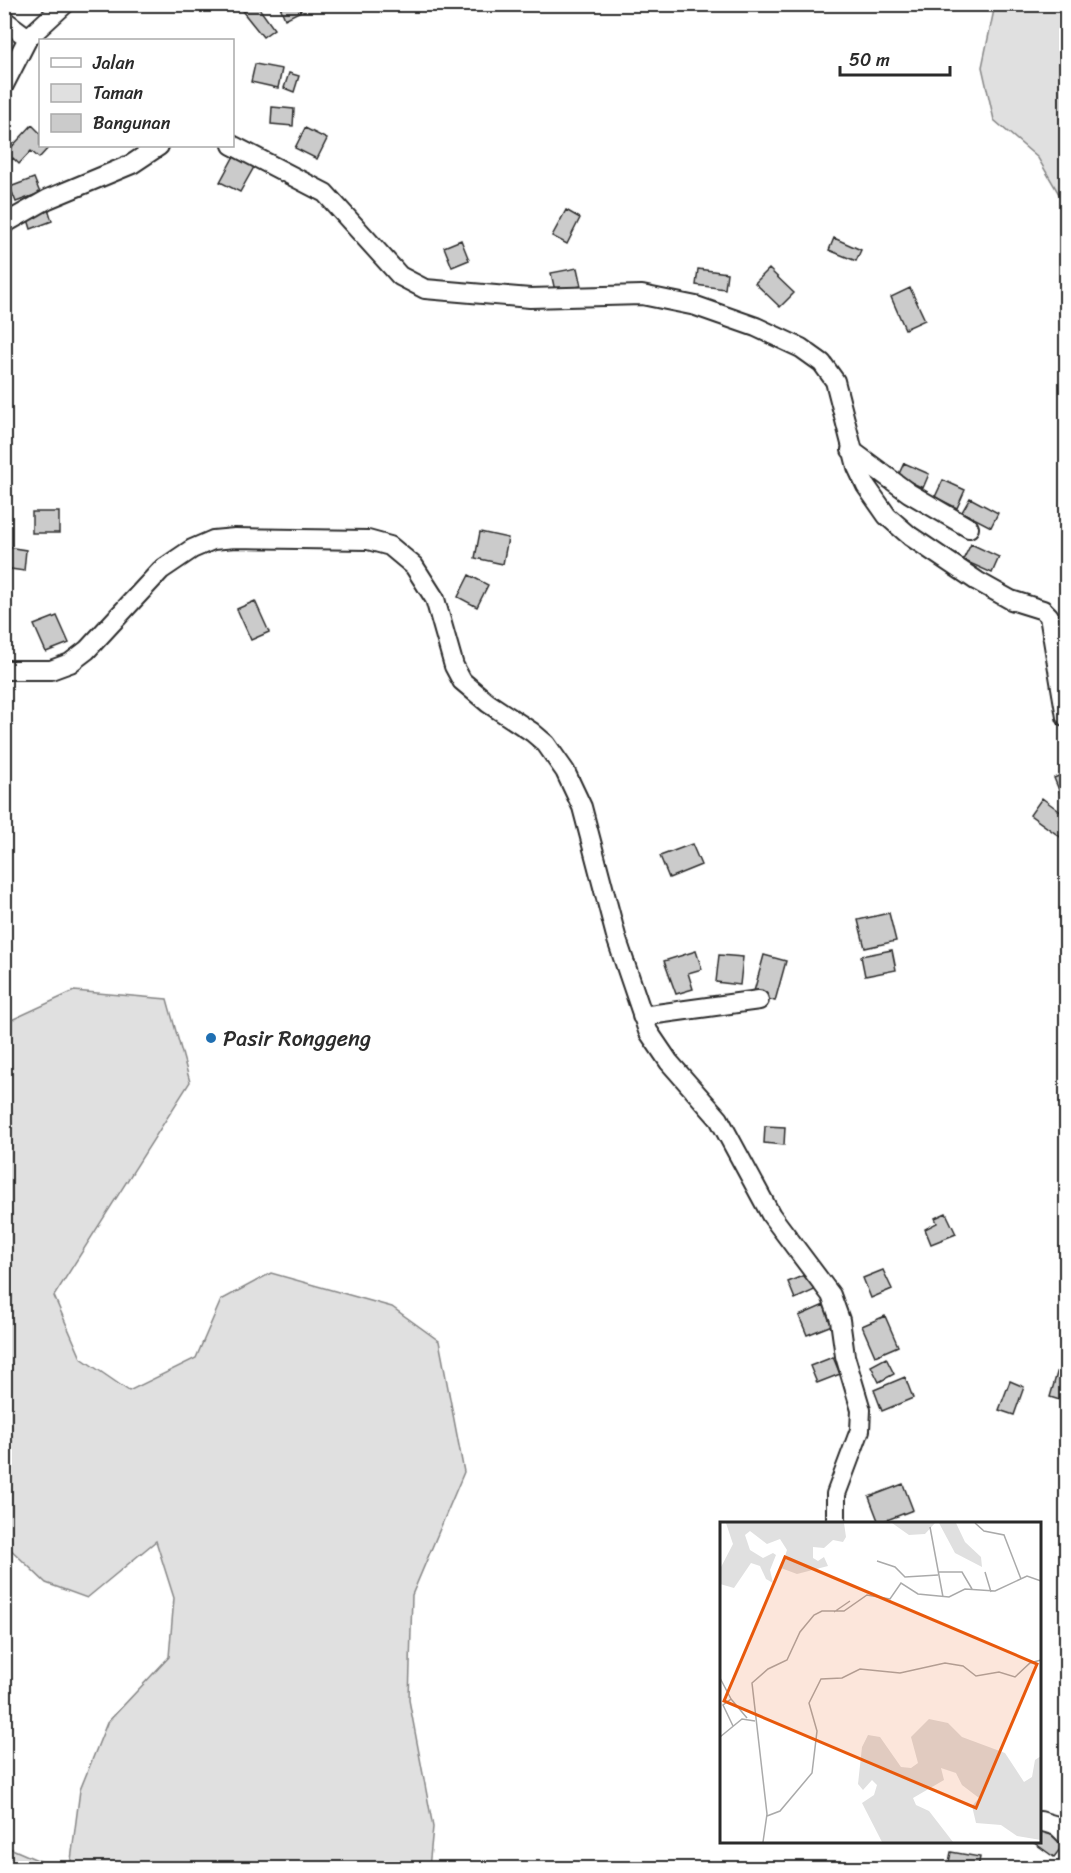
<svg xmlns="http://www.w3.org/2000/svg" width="1071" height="1873" viewBox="0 0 1071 1873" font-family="Sriracha,sans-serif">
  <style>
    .green { fill: #e0e0e0; stroke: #868686; stroke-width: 1.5 }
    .building { fill: #cbcbcb; stroke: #2b2b2b; stroke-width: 1.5 }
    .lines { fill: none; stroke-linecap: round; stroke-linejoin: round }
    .minor-casing { stroke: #2b2b2b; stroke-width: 22 }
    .minor { stroke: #fff; stroke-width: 18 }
    .poi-dot { fill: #1f6fb2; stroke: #fff; stroke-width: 2 }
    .labels { text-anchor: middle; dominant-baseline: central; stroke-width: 4.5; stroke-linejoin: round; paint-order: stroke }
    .poi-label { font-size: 22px; fill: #2b2b2b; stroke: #fff; text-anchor: start }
    .inset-road { fill: none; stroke: #aaa; stroke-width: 1.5 }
    .view { fill: #e8590c; fill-opacity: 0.15; stroke: #e8590c; stroke-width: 3 }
    .inset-edge { fill: none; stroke: #2b2b2b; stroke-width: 3 }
  </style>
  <rect width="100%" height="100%" fill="#fff"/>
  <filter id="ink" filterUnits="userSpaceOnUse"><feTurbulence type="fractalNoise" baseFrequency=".0167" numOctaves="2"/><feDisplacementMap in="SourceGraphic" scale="12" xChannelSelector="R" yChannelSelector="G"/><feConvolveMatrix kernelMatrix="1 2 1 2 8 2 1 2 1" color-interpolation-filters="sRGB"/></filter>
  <g filter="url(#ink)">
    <!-- green -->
    <path class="green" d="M995 5H1066V206L1038 158 994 120 982 67Z
      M74 991 167 999 190 1082 54 1296 81 1358 129 1391 196 1358 221 1300 271 1273 392 1307 439 1341 464 1472 412 1595 409 1700 433 1827 429 1868H70L80 1790 107 1723 169 1657 174 1598 156 1541 87 1598 46 1583 5 1544V1023Z
      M5 1846 56 1868H5Z"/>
    <!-- building -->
    <path class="building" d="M253 4H256L274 29 263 37 243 12Z
      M279 4H298L301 11 285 19Z
      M255 64 282 69 278 88 251 82Z
      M289 73 299 76 294 92 284 88Z
      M272 107 294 109 293 126 271 124Z
      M32 125 40 133V146H50L39 158 31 151 19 164 13 158 4 167V148L8 151Z
      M305 128 327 139 317 159 295 148Z
      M234 156 254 167 240 192 220 182Z
      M34 178 40 193 16 202 10 187Z
      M47 205 52 221 31 229 26 213Z
      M566 210 580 218 567 244 552 236Z
      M834 238 861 250 856 261 829 250Z
      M461 240 469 260 452 267 444 247Z
      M577 268 581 286 555 291 551 273Z
      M698 269 727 273 725 289 696 285Z
      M769 269 794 293 780 307 755 283Z
      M910 288 925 320 905 329 891 297Z
      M904 463 929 474 923 488 898 476Z
      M943 480 965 490 957 508 935 497Z
      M970 498 998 513 991 527 962 512Z
      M32 512H59V533H32Z
      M480 532 508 538 503 564 475 558Z
      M971 544 999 557 992 573 963 560Z
      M7 547 26 550 24 571 4 568Z
      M469 575 488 585 477 607 458 597Z
      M255 601 269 632 251 640 237 609Z
      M57 616 69 643 46 652 34 625Z
      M1066 773V807L1054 778Z
      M1042 798 1066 816V841L1030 815Z
      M692 844 701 865 669 878 660 856Z
      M889 913 896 941 865 948 858 920Z
      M892 950 896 970 865 976 861 956Z
      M696 951 702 969 688 973 693 989 676 994 664 961Z
      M719 955 743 957 740 985 716 982Z
      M764 955 786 961 775 1001 753 995Z
      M765 1126 785 1127 784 1145 764 1143Z
      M946 1213 956 1234 931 1244 925 1229 937 1223 935 1218Z
      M883 1270 892 1289 871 1298 863 1278Z
      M812 1272 819 1288 795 1299 788 1282Z
      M824 1305 832 1325 807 1335 799 1316Z
      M885 1316 898 1346 875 1356 862 1326Z
      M833 1357 840 1374 817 1383 810 1366Z
      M886 1358 894 1374 879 1382 871 1366Z
      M1059 1366 1066 1369V1402L1050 1397Z
      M905 1377 913 1398 882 1411 874 1390Z
      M1010 1381 1024 1387 1014 1415 999 1410Z
      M903 1484 913 1510 879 1523 869 1497Z
      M1041 1828 1064 1844 1054 1857 1033 1842H1040Z
      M951 1852 980 1857 978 1868 948 1867Z"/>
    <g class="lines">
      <!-- minor casing -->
      <g class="minor-casing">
        <path id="minor" d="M4 20 28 38 65 4
          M4 85 28 38
          M232 145 325 193 400 276 425 289 530 298 642 295 696 306 756 327 801 348 822 363 835 381 857 467 866 486 887 516 910 536 977 581 1011 600 1043 610 1049 616 1066 717
          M4 224 48 199 132 164 159 146
          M851 450 909 493 969 528
          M4 670H51L70 663 87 650 161 570 192 549 213 540 235 538 368 540 390 546 414 566 435 599 454 666 462 681 488 703 532 732 546 744 565 771 582 807 617 940 648 1031 669 1062 719 1119 771 1215 831 1295 840 1320 845 1356 861 1410 860 1430 836 1494V1524
          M642 1016 759 1000
          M1040 1821 1057 1826 1066 1835"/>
      </g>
      <!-- minor -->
      <use href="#minor" class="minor"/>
    </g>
  </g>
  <!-- markers -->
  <circle class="poi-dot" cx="211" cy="1038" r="6"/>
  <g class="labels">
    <!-- poi labels -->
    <g class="poi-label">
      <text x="223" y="1038">Pasir Ronggeng</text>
    </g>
  </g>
  <!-- overview -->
  <g transform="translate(720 1522)">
    <rect width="321" height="321" fill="#fff"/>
    <path d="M6 1H124L126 15 123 20 113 18 104 26 93 25V36L98 39 104 35 108 44 77 52 61 46 67 28 60 17 47 22 30 9 25 13 30 28 43 36 53 31 56 33 50 48 53 61 46 57 40 44 31 41 14 66 0 62V47L13 22ZM172 1H215L205 12 189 13ZM219 1H236L245 20 261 35 262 45 235 31ZM209 197 228 201 242 215 285 231 304 260 312 255 315 238 321 234V318L297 314 281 303 256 301 252 284 259 276 242 263 236 251 221 246 224 258 193 276 196 283 209 289 233 320H162L142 281 154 273 157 263 152 258 143 268 138 262 142 225 148 213 160 215 181 245 191 246 198 241 191 215Z" fill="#e0e0e0"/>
    <path class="inset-road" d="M255 1 264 9 284 13 301 57M210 5 223 75M157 39 175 45 185 55 218 53M218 50H242L252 67M265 50 271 70M114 90 130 79M0 156 11 177 3 183 13 204M11 177 27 196M0 215 22 197 35 199M47 294 60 289 92 251 97 209 89 181 101 157 122 156 140 147 180 151 225 141 243 144 256 154 279 150 295 155 310 141 321 138M43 320 47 292 32 161 48 147 67 138 80 110 94 93 102 89H124L147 73 170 77 181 61 198 72 229 75 245 67 275 69 307 54 321 59"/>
    <path class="view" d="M65 35 317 142 256 286 4 179Z"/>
    <rect width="321" height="321" class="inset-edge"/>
  </g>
  <!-- margin -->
  <rect width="1071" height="1873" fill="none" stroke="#fff" stroke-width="24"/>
  <rect x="12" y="12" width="1047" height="1849" fill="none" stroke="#2b2b2b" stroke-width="2" filter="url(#ink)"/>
  <!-- legend -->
  <rect x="39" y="39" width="195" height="108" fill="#ffffff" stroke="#aaaaaa" stroke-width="1.5"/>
  <rect x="51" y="58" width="30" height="9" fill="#ffffff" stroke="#aaaaaa" stroke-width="1.5"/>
  <text x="93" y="69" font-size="18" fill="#2b2b2b">Jalan</text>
  <rect x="51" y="84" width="30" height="18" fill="#e0e0e0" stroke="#aaaaaa" stroke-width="1.5"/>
  <text x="93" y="99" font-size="18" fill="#2b2b2b">Taman</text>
  <rect x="51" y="114" width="30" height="18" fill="#cbcbcb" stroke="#aaaaaa" stroke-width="1.5"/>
  <text x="93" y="129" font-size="18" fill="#2b2b2b">Bangunan</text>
  <!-- scale -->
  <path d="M840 66v9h110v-9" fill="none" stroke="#2b2b2b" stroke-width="3"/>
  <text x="849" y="66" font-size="18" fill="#2b2b2b" stroke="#ffffff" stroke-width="4.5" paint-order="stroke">50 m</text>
</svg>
